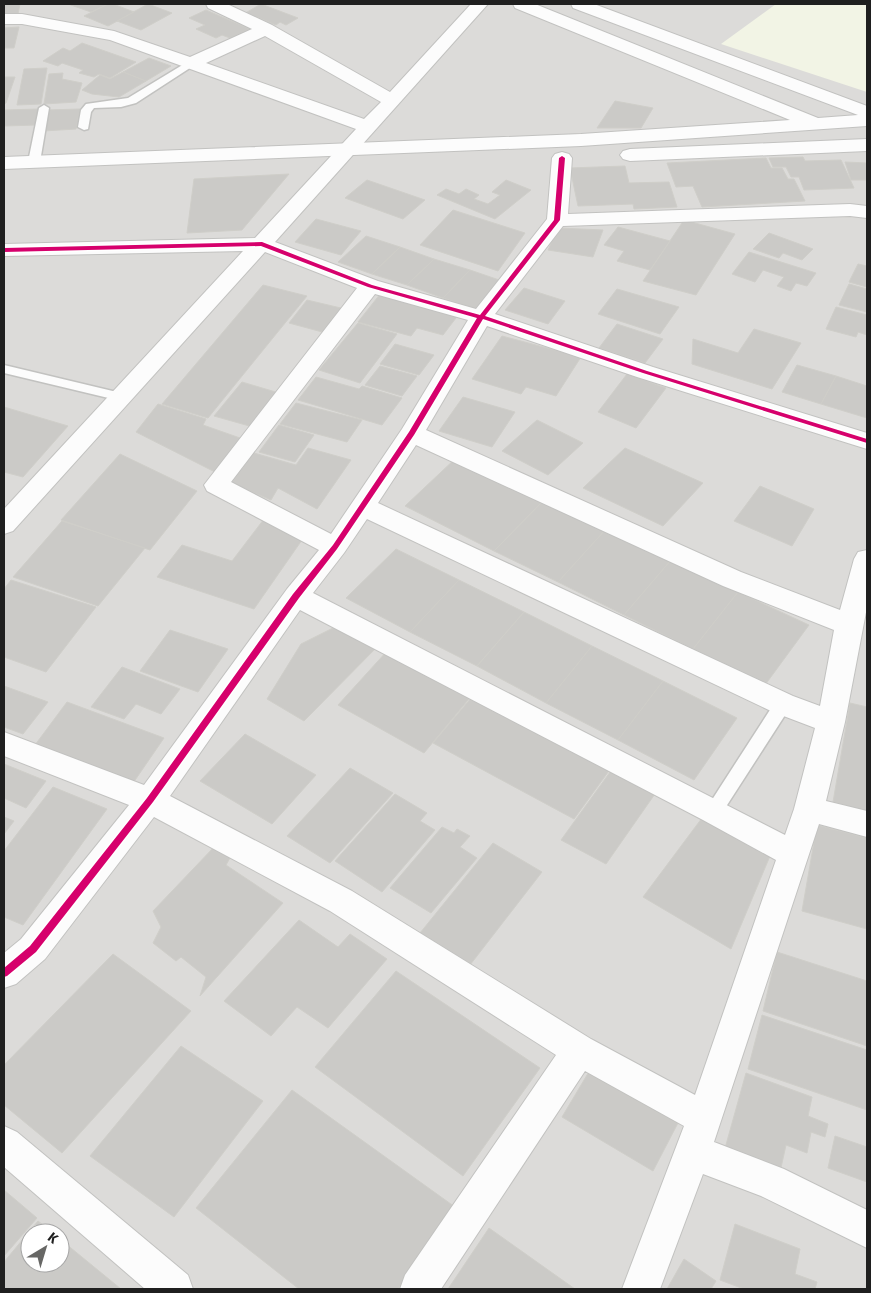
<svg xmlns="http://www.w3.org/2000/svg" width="871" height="1293" viewBox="0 0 871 1293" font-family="'Fira Sans Condensed',sans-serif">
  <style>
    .residential { fill: #dcdbd9; fill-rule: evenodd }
    .education { fill: #f2f4e5 }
    .building { fill: #cbcac7; stroke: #cfcec9 }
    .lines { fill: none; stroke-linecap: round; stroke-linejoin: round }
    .service-casing { stroke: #c2c2c0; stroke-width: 3 }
    .minor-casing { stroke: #c2c2c0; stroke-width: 2 }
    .tertiary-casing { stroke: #c2c2c0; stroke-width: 2 }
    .service { fill: #fcfcfc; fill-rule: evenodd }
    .minor { fill: #fcfcfc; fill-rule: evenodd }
    .tertiary { fill: #fcfcfc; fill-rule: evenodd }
    .cycleway-casing { stroke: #fff; stroke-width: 3 }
    .cycleway { fill: #d6006c; fill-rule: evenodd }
  </style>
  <rect width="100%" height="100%" fill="#ecece8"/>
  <!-- residential -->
  <path class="residential" d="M4 4H867V1289H4ZM30 1233H60V1263H30Z"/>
  <!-- education -->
  <path class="education" d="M776 4H867V92L721 44Z"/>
  <!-- building -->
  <path class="building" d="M4 4H20L18 14 4 15Z
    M68 4H108L91 12Z
    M108 4H113L134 12 108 26 84 16Z
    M148 4 172 13 141 30 117 21Z
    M261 4 298 18 286 25 280 22 276 25 257 17 254 19 242 15Z
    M206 10 250 29 230 38 222 35 216 38 196 29 205 25 189 18Z
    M19 27 14 48H4V28Z
    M82 43 136 62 110 78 99 74 94 77 79 73 83 70 62 63 58 66 43 61 63 48 70 51Z
    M149 58 171 66 146 81 123 72Z
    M47 68 41 104 17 105 24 69Z
    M123 72 146 81 119 97 92 94 82 90 100 75 110 79Z
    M63 73 62 79 82 83 76 102 44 104 49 74Z
    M4 77H15L6 103 4 104Z
    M615 101 653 108 641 128H597Z
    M40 109 36 125 4 126V110Z
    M80 109 76 129 43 131 47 110Z
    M803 157 805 161 841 160 854 188 804 190 799 177H791L786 167H773L769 158Z
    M766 158 771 168H782L788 179H794L805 201 702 207 693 186 676 187 667 163Z
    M845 162 867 163V180H851Z
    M625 166 629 183 669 182 677 207 634 209 633 204 578 206 570 168Z
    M289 174 242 230 187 233 194 179Z
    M367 180 425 200 403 219 345 198Z
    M506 180 531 190 495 219 437 195 446 189 459 194 466 189 479 195 474 199 488 204 500 195 492 192Z
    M453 210 525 233 498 271 420 245Z
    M316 219 361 231 341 255 295 242Z
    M684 220 735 234 696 295 643 281Z
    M618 227 670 241 650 270 617 261 624 251 604 245Z
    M558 228 603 230 593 257 548 250Z
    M769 233 813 249 802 260 783 253 779 258 753 249Z
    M366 236 400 247 372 274 338 262Z
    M400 247 434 259 407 285 372 274Z
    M749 252 816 273 807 286 796 283 791 291 777 286 784 277 763 270 755 282 732 274Z
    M434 259 470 270 443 298 407 285Z
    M858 264 867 266V287L849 282Z
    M470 270 505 282 479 310 443 298Z
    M849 284 867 289V312L839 305Z
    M263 285 307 296 208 418 162 404Z
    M524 288 565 301 548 324 505 310Z
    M617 289 679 307 660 334 598 314Z
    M381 293 459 314 443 335 417 328 411 336 358 322Z
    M307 300 345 309 326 333 289 323Z
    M836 307 867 315V335L858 332 856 337 826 329Z
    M358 323 397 334 360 383 319 370Z
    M617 324 663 339 645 363 599 348Z
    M754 329 801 343 772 389 692 364 693 339 738 353Z
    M502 336 581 357 556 396 526 387 521 394 472 379Z
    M395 344 434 355 419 375 380 364Z
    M797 365 836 376 821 404 782 392Z
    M380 366 417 376 402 396 365 385Z
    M627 374 666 388 636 428 598 412Z
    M836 376 867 386V418L821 404Z
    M316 377 359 389 362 386 402 398 382 425 298 400Z
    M242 382 279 393 253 427 214 416Z
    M463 397 515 412 492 447 439 431Z
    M296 403 362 420 347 442 280 424Z
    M158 404 206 419 203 425 240 438 215 472 136 432Z
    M4 407 68 426 23 477 4 472Z
    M537 420 583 443 548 475 502 451Z
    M279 425 314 435 295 462 259 452Z
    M308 448 351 460 317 509 278 488 271 500 231 483 254 453 296 465Z
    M625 448 703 483 663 526 583 488Z
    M120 454 197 491 150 550 61 520Z
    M456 458 544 500 494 551 405 506Z
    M760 486 814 509 792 546 734 521Z
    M544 500 606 529 558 582 494 551Z
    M264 519 302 540 254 609 157 577 182 545 232 561Z
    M62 521 145 548 98 606 13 577Z
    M606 529 671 560 624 615 558 582Z
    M396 549 459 580 410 632 346 598Z
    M671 560 738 592 693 649 624 615Z
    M11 580 96 607 46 672 4 657V589Z
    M459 580 524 612 477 666 410 632Z
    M738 592 809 625 765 685 693 649Z
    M524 612 592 646 546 703 477 666Z
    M339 625 378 646 304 721 267 699 301 644Z
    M170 630 228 649 198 692 140 671Z
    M592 646 663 681 618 740 546 703Z
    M388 650 473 694 424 753 338 705Z
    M122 667 180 689 161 714 136 704 124 719 91 707Z
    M663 681 737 718 694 780 618 740Z
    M4 686 48 702 23 734 4 727Z
    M472 697 611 768 574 819 433 743Z
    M67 702 164 738 131 786 32 749Z
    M850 703 867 707V811L833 802Z
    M245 734 316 775 272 824 200 781Z
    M4 764 46 781 26 808 4 798Z
    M350 768 393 793 330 863 287 836Z
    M613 768 657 791 606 864 561 840Z
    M53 787 107 809 23 925 4 917V851Z
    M395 794 427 813 420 821 435 830 382 892 335 861Z
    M4 817 14 821 4 834Z
    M702 818 770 856 731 949 643 897Z
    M817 825 867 838V929L802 911Z
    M442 827 454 833 457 829 470 836 460 847 477 858 431 913 390 888Z
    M493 843 542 872 470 965 420 933Z
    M215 846 231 856 226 865 283 903 200 996 206 977 181 957 176 961 153 943 161 927 153 911Z
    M299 920 338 947 350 934 387 959 328 1028 297 1007 271 1036 224 1001Z
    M777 952 867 981V1046L763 1011Z
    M113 954 191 1011 62 1153 4 1105V1065Z
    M396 971 540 1068 463 1176 315 1067Z
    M762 1015 867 1050V1110L748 1069Z
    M181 1046 263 1101 174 1217 90 1156Z
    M590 1070 679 1121 653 1171 562 1117Z
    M746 1073 812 1097 808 1116 828 1124 825 1137 811 1132 807 1153 786 1145 780 1172 724 1152Z
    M292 1090 455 1207 398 1289H299L196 1208Z
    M835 1136 867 1147V1182L828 1168Z
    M4 1190 37 1218 4 1256Z
    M38 1221 53 1233H30V1263H60V1239L121 1289H4V1262Z
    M735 1224 800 1249 795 1274 817 1282 815 1289H744L720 1280Z
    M489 1228 575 1289H448Z
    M684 1259 716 1281 711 1289H667Z"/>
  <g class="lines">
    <!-- service casing -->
    <g class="service-casing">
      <path id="service" d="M189 61 193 62 194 64 193 66 136 103 121 107 94 108 91 112 88 129 84 130 78 127 81 110 86 104 128 98Z
        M44 105 49 108 40 162 34 165 28 162 39 108Z
        M4 365 121 393 126 394 128 397 126 400 121 401 4 373Z
        M783 697 789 699 791 704 789 709 720 816 714 818 708 816 705 811 708 806 777 699Z"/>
    </g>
    <!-- minor casing -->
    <g class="minor-casing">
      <path id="minor" d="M206 4H227L272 25 390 92 471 4H488L275 242 378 281 476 309 547 219 552 158 555 154 562 152 569 154 572 158 568 214 850 204 867 206V218L850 216 563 226 495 314 653 367 867 433V449L637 377 487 326 426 430 741 572 840 610 854 559 858 552 867 550V607L845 722 826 801 867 811V837L819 824 714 1142 784 1169 867 1210V1248L761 1196 703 1174 660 1289H622L684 1126 585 1071 441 1289H400L405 1275 556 1055 330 911 154 817 45 959 16 984 4 988V953L21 939 129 805 4 756V732L144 785 287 589 319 550 207 491 204 485 357 288 265 252 13 531 4 534V509L243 251 4 256V244L255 238 356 129 110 40 22 24H4V14H22L114 31 190 57 252 29 208 8ZM265 36 381 102 364 119 206 63ZM375 294 468 320 402 429 331 534 231 482ZM416 445 723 586 834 630 820 706 793 696 378 503ZM367 519 773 712 815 728 794 809 785 835 313 593 344 553ZM300 610 703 820 776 860 695 1095 591 1039 352 891 170 796Z
        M4 1126 17 1132 188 1275 193 1289H145L4 1167Z"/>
    </g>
    <!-- tertiary casing -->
    <g class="tertiary-casing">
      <path id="tertiary" d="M513 4H535L818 118 858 115 573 8 571 4H594L867 106V126L581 146 4 169V157L581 134 790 120 515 8Z
        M867 139V151L630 161 623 159 620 155 623 151 630 149Z"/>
    </g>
    <!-- service -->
    <use href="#service" class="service"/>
    <!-- minor -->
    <use href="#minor" class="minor"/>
    <!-- tertiary -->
    <use href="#tertiary" class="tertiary"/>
    <!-- cycleway casing -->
    <g class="cycleway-casing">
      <path id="cycleway" d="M562 156 565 158 560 220 485 316 647 371 867 439V443L643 373 483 319 414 435 337 549 299 598 153 802 36 952 7 976 4 977V968L30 946 147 798 293 594 333 545 409 432 477 318 368 287 261 246 4 252V248L262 242 372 285 480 315 554 220 559 158Z"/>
    </g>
    <!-- cycleway -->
    <use href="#cycleway" class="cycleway"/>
  </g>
  <!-- border -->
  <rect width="871" height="1293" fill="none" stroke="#1f1f1f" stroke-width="10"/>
  <!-- north arrow -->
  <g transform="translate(45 1248) rotate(38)"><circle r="24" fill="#ffffff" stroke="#a5a5a5"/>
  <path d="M0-4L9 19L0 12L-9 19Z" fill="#676765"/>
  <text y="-8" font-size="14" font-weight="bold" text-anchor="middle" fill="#1f1f1f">K</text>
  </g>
</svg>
